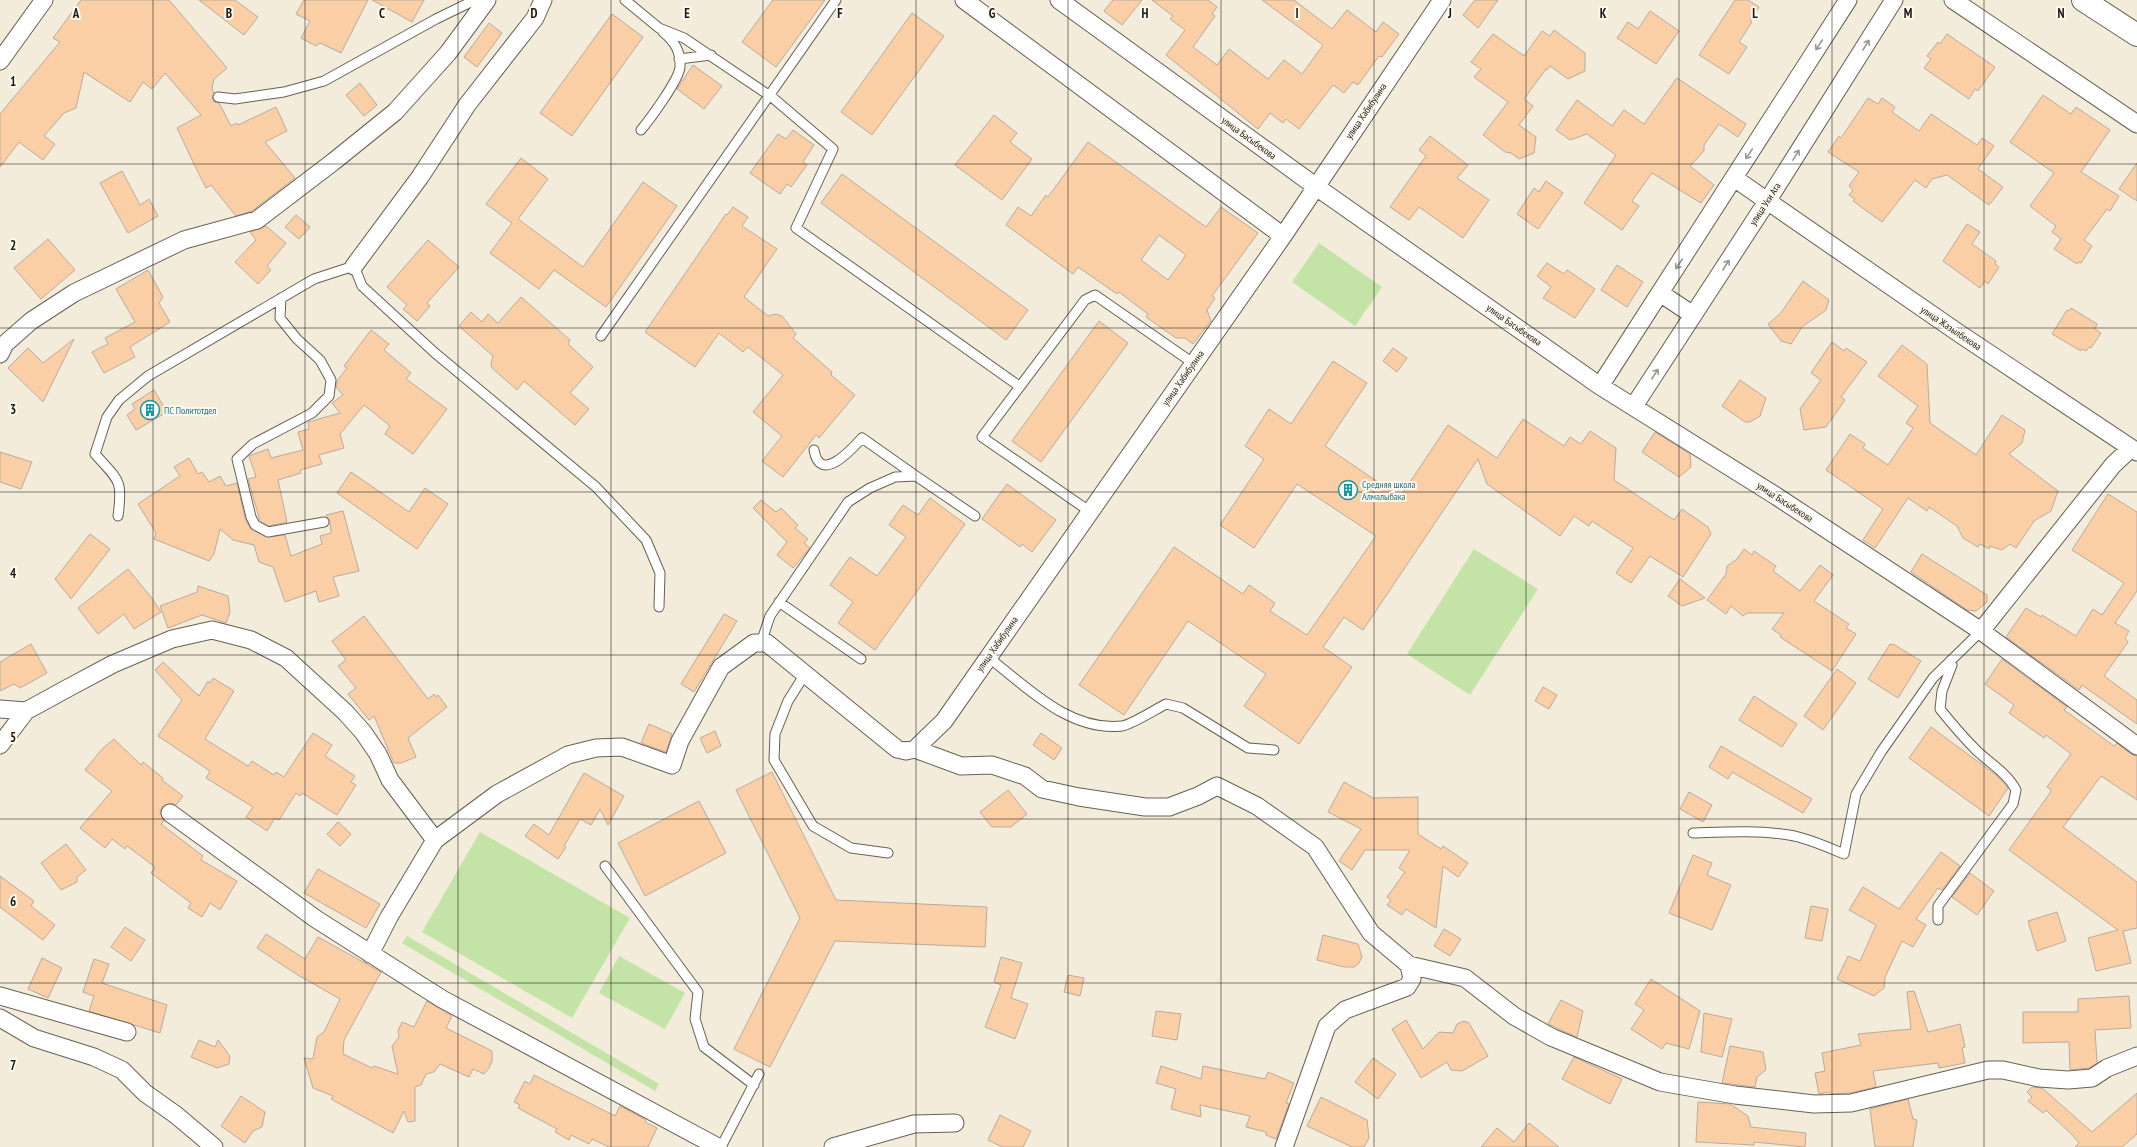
<svg xmlns="http://www.w3.org/2000/svg" width="2137" height="1147" viewBox="0 0 2137 1147" font-family="'PT Sans Narrow',sans-serif">
  <style>
    .green { fill: #c3e4a6 }
    .building { fill: #fbcfa5; stroke: #b8ab9e; fill-rule: evenodd }
    .lines { fill: none; stroke-linecap: round; stroke-linejoin: round }
    .service-casing { stroke: #686153; stroke-width: 11 }
    .minor-casing { stroke: #686153; stroke-width: 19 }
    .secondary-casing { stroke: #686153; stroke-width: 24 }
    .service { stroke: #fff; stroke-width: 9 }
    .minor { stroke: #fff; stroke-width: 17 }
    .secondary { stroke: #fff; stroke-width: 22 }
    .oneway { stroke: #999895 }
    .grid { fill: none; stroke: #1d1a14; stroke-width: 1; stroke-opacity: 0.55 }
    .labels { text-anchor: middle; dominant-baseline: central; stroke-width: 4; stroke-linejoin: round; paint-order: stroke }
    .street-label { font-size: 10px; fill: #1d1a14; stroke: #fefaf0 }
    .culture-label { font-size: 10px; fill: #0d838f; stroke: #fefaf0; text-anchor: start }
    .grid-label { font-size: 13px; text-anchor: middle; font-weight: bold; fill: #1d1a14; stroke: #fefaf0; stroke-width: 4; stroke-linejoin: round; paint-order: stroke }
  </style>
  <rect width="100%" height="100%" fill="#f4ecdb"/>
  <!-- green -->
  <path class="green" d="M1319 243 1382 287 1355 326 1292 282Z
    M1474 549 1538 589 1470 695 1407 654Z
    M480 832 630 918 572 1018 422 932Z
    M407 936 659 1084 655 1091 402 943Z
    M619 956 685 993 665 1029 599 993Z"/>
  <!-- building -->
  <path class="building" d="M81 0H169L227 68 214 79 212 88 214 93 212 97 214 102 219 103 231 126 237 123 238 125 276 107 287 131 265 142 295 178 252 211 236 216 211 185 206 188 194 164 177 128 201 115 165 73 152 89 143 82 130 102 84 72 76 108 64 113 44 136 55 144 43 160 19 142 0 167V114L60 42 53 38Z
    M199 0H235L258 17 244 35Z
    M304 0H368L341 53 320 43 316 46 301 38 310 21 296 14Z
    M372 0H424L412 22Z
    M773 0H825L776 67 742 42Z
    M1113 0H1142L1122 25 1104 11Z
    M1152 0H1208L1217 7 1212 14 1215 16 1193 47 1217 65 1229 49 1268 79 1284 60 1302 74 1323 45 1262 0H1294L1332 29 1347 10 1376 32 1383 22 1399 34 1382 57 1379 56 1358 85 1353 82 1344 93 1333 85 1299 129 1286 119 1283 123 1270 113 1258 129 1166 55 1185 30 1170 19 1173 16Z
    M1475 0H1498L1478 28 1463 15Z
    M1735 0H1748L1759 7 1750 20 1752 22 1739 42 1747 47 1729 74 1699 55Z
    M1650 11 1679 31 1656 64 1617 38 1628 22 1638 29Z
    M912 13 944 36 872 135 841 112Z
    M612 14 643 37 572 136 540 113Z
    M489 23 502 33 477 67 464 57Z
    M1554 30 1585 53V71L1568 79 1550 66 1547 70 1546 69 1524 99 1533 106 1519 125 1536 137 1534 153 1519 159 1511 153 1505 152 1483 135 1508 102 1474 77 1481 69 1471 62 1493 34 1524 56 1542 31 1550 36Z
    M1947 34 1995 67 1978 91 1975 89 1969 99 1924 68 1931 59 1927 56 1938 42 1940 44Z
    M693 65 722 86 704 109 677 89Z
    M1677 78 1746 124 1738 137 1719 124 1704 145V151L1690 166 1714 185 1701 203 1652 173 1632 201 1639 206 1622 230 1584 203 1616 155 1587 134 1570 140 1556 130 1577 100 1612 126 1624 110 1644 124Z
    M360 83 377 105 364 116 346 95Z
    M2043 95 2071 114 2076 107 2110 130 2081 172 2119 196 2110 211 2107 209 2084 240 2092 246 2081 263 2079 262 2077 264 2054 249 2061 239 2052 232 2056 226 2030 206 2054 173 2010 142Z
    M1868 98 1878 104 1882 98 1895 107 1892 112 1919 131 1931 114 1977 145 1982 138 1994 146 1978 169 2003 187 1989 205 1947 175 1932 179 1926 188 1915 180 1882 222 1853 201 1855 199 1849 195 1853 190 1849 186 1859 172 1828 152 1839 136 1841 138Z
    M994 115 1017 133 1010 142 1032 159 1002 200 955 165Z
    M793 130 814 145 803 162 807 165 791 187 787 184 780 194 750 173 778 134 786 139Z
    M1430 136 1468 165 1457 178 1489 200 1463 238 1419 207 1409 220 1390 207 1426 156 1419 150Z
    M1088 142 1206 227 1221 207 1258 233 1212 296 1215 298 1207 310 1211 321 1193 344 1185 338H1176L1146 317 1148 314 1119 292 1117 294 1078 267 1073 274 1006 225 1018 207 1031 216 1046 195 1048 197ZM1159 235 1186 255 1168 280 1141 260Z
    M521 158 548 179 518 219 583 267 643 182 677 206 606 307 554 270 539 289 490 253 512 223 486 204Z
    M2137 163V201L2119 189Z
    M122 171 140 205 149 199 158 216 128 233 100 183Z
    M842 174 1028 310 1006 340 821 203Z
    M1546 181 1563 193 1538 229 1517 214 1534 188 1539 192Z
    M733 207 748 217 742 226 777 249 744 297 768 316 776 314 782 316 796 334 793 338 832 372 831 375 855 395 819 438 816 435 783 477 762 461 782 436 753 412 783 375 748 347 743 352 719 333 695 367 645 332 726 214 727 215Z
    M296 215 310 227 299 239 285 227Z
    M1967 224 1980 232 1972 244 1996 261 1995 264 1999 267 1988 284 1985 281 1980 288 1943 261Z
    M266 226 286 243 267 266 271 270 258 284 235 262 256 240 250 232Z
    M48 239 75 270 41 299 14 268Z
    M428 240 459 267 427 303 430 306 417 321 403 309 407 305 387 287Z
    M1547 263 1564 274 1567 270 1595 289 1575 318 1543 298 1551 287 1537 276Z
    M1617 265 1643 282 1627 307 1601 290Z
    M148 270 163 297 159 303 170 322 130 347 135 357 104 373 92 352 108 344 105 338 135 322 116 289Z
    M1803 281 1829 300 1826 310 1802 327 1791 344 1781 341 1768 324 1780 314Z
    M521 297 570 340 568 344 593 367 570 393 589 409 575 425 524 381 517 390 492 368 491 363 493 356 459 326 471 312 482 322 488 314 498 323Z
    M2071 308 2097 324 2095 329 2101 333 2091 348 2089 347 2086 351 2082 349 2081 351 2052 334 2067 310 2069 311Z
    M1099 321 1128 343 1041 462 1012 441Z
    M371 330 389 344 384 350 411 373 406 379 447 409 413 454 385 434 390 426 364 405 340 434 344 448 319 455 322 464 300 470 301 473 278 480 287 522 269 526 260 521 248 479 256 477 249 456 268 449 271 458 303 450 298 432 309 429 308 422 340 413 332 403 343 395 336 387 337 381 347 368 344 366Z
    M74 339 43 402 8 368 28 348 43 363Z
    M1832 342 1844 351 1846 348 1867 362 1841 397 1845 400 1826 427 1804 430 1800 409 1821 380 1811 373Z
    M1902 345 1927 364 1930 423 1976 455 2002 415 2025 430 2022 443 2009 454 2058 491 2051 511 2034 521 2016 548 2010 544 2002 550 1990 546 1989 549 1980 544 1978 547 1963 538 1957 526 1929 507 1927 511 1908 498 1875 548 1863 540 1883 509 1826 470 1850 434 1865 444 1863 448 1888 465 1913 428 1906 423 1918 406 1878 376Z
    M1393 348 1407 358 1397 372 1383 361Z
    M1333 361 1367 383 1325 446 1400 497 1448 425 1497 458 1523 419 1564 446 1570 437 1581 444 1590 431 1616 448 1614 480 1674 520 1682 509 1708 527 1711 534 1683 577 1650 556 1631 583 1616 573 1633 548 1592 521 1589 526 1574 516 1560 536 1487 484 1478 459 1363 630 1344 617 1323 647 1352 667 1299 744 1244 706 1266 674 1188 621 1124 715 1079 685 1174 547 1243 594 1249 585 1275 603 1270 611 1307 635 1376 536 1297 484 1254 548 1220 525 1264 459 1245 446 1269 409 1291 424Z
    M1740 380 1766 398 1760 416 1750 422H1745L1722 406Z
    M154 390 167 412 136 430 127 415 135 409 132 404Z
    M1655 432 1690 454 1691 467 1679 477 1642 452Z
    M0 452 32 462 21 489 0 482Z
    M189 458 198 474 202 472 209 482 220 476 226 486 237 483 245 518 250 528 266 537 285 535 291 556 322 544 320 536 331 533 330 521 326 515 343 511 359 571 333 577 339 596 319 602 316 591 285 602 273 567 259 562 254 545 233 540 220 529 214 554 209 561 154 539 156 533 138 504 180 476 174 467Z
    M351 472 409 512 425 488 448 504 417 549 337 493Z
    M1007 484 1056 520 1032 552 1022 544 1020 547 982 519Z
    M2108 494 2137 512V591L2115 623 2129 631 2125 638 2128 642 2104 676 2137 700V724L2082 685 2079 690 2006 637 2026 608 2041 617 2042 615 2076 636 2093 609 2102 615 2124 583 2072 550Z
    M930 498 965 524 875 650 838 623 853 602 830 585 850 557 877 576 906 537 889 525 903 505 918 515Z
    M761 500 776 512 781 508 798 525 795 528 808 539 804 543 810 548 793 568 777 555 787 542 753 508Z
    M90 534 110 549 71 599 55 579Z
    M1744 549 1752 555 1754 551 1776 566 1773 571 1800 591 1820 565 1833 575 1814 601 1849 624 1846 628 1856 634 1832 671 1780 637 1781 635 1772 629 1784 613H1747L1743 616 1731 606 1726 614 1707 600 1726 574 1727 566 1737 559Z
    M1922 554 1987 595V602L1976 611 1967 610 1911 572Z
    M128 569 151 597 161 612 134 629 124 614 98 634 78 608Z
    M1680 579 1705 598 1682 606 1668 596Z
    M198 586 228 596 230 612 226 623 202 615 168 628 160 606 197 592Z
    M724 614 737 621 694 692 681 684Z
    M364 616 428 699 434 694 436 697 438 695 447 707 408 738 416 757 401 763H394L374 716 369 720 348 694 356 688 338 666 346 660 332 641Z
    M31 644 47 673 20 688 14 684 0 691V662Z
    M1890 644 1892 645 1893 644 1921 661 1898 698 1868 679Z
    M2002 659 2067 707 2064 710 2114 746 2117 743 2131 754 2137 756V800L2101 776 2063 827 2137 882V928L2123 931 2131 963 2096 971 2088 938 2118 930 2009 850 2050 793 2051 790 2047 787 2071 754 2046 735 2044 738 2009 713 2014 705 1985 684Z
    M163 662 199 696 208 681 210 683 213 678 234 691 205 739 248 766 252 761 274 775 276 772 284 777 313 733 332 745 325 756 355 776 351 782 356 785 337 815 302 793 300 796 296 793 279 820 275 818 267 831 246 817 253 807 206 778 210 771 158 736 182 700 155 670Z
    M1837 669 1856 683 1823 730 1804 716Z
    M1543 687 1557 695 1549 709 1535 701Z
    M1754 696 1797 724 1782 747 1739 720Z
    M649 724 672 734 666 752 641 743Z
    M1931 727 1996 775 2008 788 1989 816 1909 758Z
    M715 731 721 746 707 753 700 738Z
    M1041 733 1062 748 1054 760 1033 745Z
    M114 739 141 765 143 762 163 778 162 780 183 796 176 805 171 803 162 807 160 812 164 821 161 824 203 856 201 860 237 881 220 910 210 903 202 917 188 908 191 903 151 873 155 867 127 846 125 849 112 839 105 848 80 828 112 791 85 770 102 749Z
    M1721 746 1812 799 1803 813 1732 772 1728 779 1709 767Z
    M772 772 836 900 987 907 985 947 835 941 770 1067 734 1049 800 918 736 790Z
    M584 773 624 796 608 825 600 809 591 825 580 819 564 846 566 847 558 859 525 836 534 824 549 835Z
    M1344 782 1373 798 1418 797V834L1441 849 1443 846 1468 863 1458 877 1443 866 1436 928 1406 909 1402 915 1387 905 1391 900 1387 897 1405 872 1399 868 1410 850H1365L1352 870 1339 861 1361 829 1328 812Z
    M1008 790 1027 814 1011 827H992L980 812Z
    M1689 792 1712 805 1703 822 1680 809Z
    M699 801 726 853 645 896 618 843Z
    M338 822 351 834 340 846 327 834Z
    M66 844 86 870 77 877V882L61 890 41 863Z
    M1941 852 1960 866 1942 890 1938 888 1916 919 1926 925 1913 947 1902 941 1885 977 1884 988 1874 996 1837 979 1848 956 1860 961 1876 925 1849 910 1863 887 1899 909Z
    M1693 855 1712 863 1707 875 1731 885 1712 930 1669 913Z
    M318 869 380 904 366 928 304 893Z
    M1970 873 1994 891 1977 915 1952 897Z
    M0 876 34 901 31 906 55 925 43 940 0 907Z
    M1811 906 1828 909 1822 941 1805 938Z
    M2057 912 2066 941 2037 951 2028 921Z
    M125 927 145 940 131 961 111 947Z
    M1444 929 1461 939 1450 956 1434 946Z
    M266 934 305 959 318 937 381 972 344 1040 343 1054 372 1068 374 1066 398 1074 392 1046 399 1037 398 1031 402 1022 414 1027 427 1001 452 1016 446 1028 492 1051V1061L489 1068 484 1074 473 1069 469 1077 440 1064 434 1072 426 1074 421 1085 415 1087V1121L408 1122 404 1111 393 1133 331 1099 333 1096 313 1088 304 1058 313 1059 316 1042 317 1037 324 1032 340 999 296 974 257 948Z
    M1323 935 1358 944 1362 957 1359 963 1354 967H1344L1317 960Z
    M1001 957 1022 963 1011 998 1028 1004 1015 1039 985 1027 1001 985 994 982Z
    M42 958 62 968 48 998 28 989Z
    M94 959 109 964 102 983 167 1005 160 1033 89 1011 94 996 83 992Z
    M1068 975 1084 978 1080 996 1064 992Z
    M1651 979 1700 1011 1689 1049 1666 1043 1662 1049 1631 1029 1644 1010 1635 1004Z
    M1914 991 1928 1032 1960 1024 1965 1047 1962 1048 1965 1063 1939 1068 1938 1063 1873 1071 1876 1087 1850 1093 1830 1094 1829 1092 1819 1094 1815 1073 1825 1071 1822 1053 1861 1045 1858 1034 1911 1029 1907 992Z
    M2129 996 2131 1028 2095 1030 2097 1063 2089 1068 2070 1070 2069 1042 2023 1043V1012H2078V999Z
    M1561 1000 1583 1011 1577 1037 1548 1024Z
    M1156 1011 1181 1014 1177 1040 1152 1036Z
    M1704 1013 1732 1019 1722 1057 1701 1052Z
    M1406 1020 1423 1049 1439 1032 1453 1033 1457 1024 1464 1021 1469 1023 1488 1056 1462 1071 1451 1070 1447 1062 1421 1078 1392 1029Z
    M199 1040 215 1047 218 1040 230 1056 229 1064 217 1068 191 1057Z
    M1730 1046 1763 1052 1766 1070 1757 1077 1755 1087 1722 1083Z
    M1574 1057 1622 1079 1610 1104 1562 1079Z
    M1373 1058 1396 1074 1378 1099 1355 1082Z
    M1161 1066 1201 1079 1203 1066 1265 1079 1268 1072 1294 1083 1286 1103 1289 1104 1276 1139 1266 1135V1132L1246 1127 1250 1116 1200 1105 1201 1117 1171 1109 1176 1089 1156 1083Z
    M534 1075 615 1116 620 1106 646 1120 645 1122 657 1128 648 1147H609L592 1139 589 1144 571 1135 569 1140 555 1132 557 1129 518 1108 520 1105 514 1102 525 1081 530 1084Z
    M2032 1087 2042 1088 2092 1132 2137 1093V1134L2122 1147H2075L2079 1143 2074 1137 2046 1110 2043 1113 2028 1101 2032 1097 2027 1092Z
    M241 1096 265 1112 262 1127 253 1131 245 1143 221 1126Z
    M1321 1097 1367 1120 1369 1138 1364 1147H1352L1307 1126Z
    M1908 1099 1913 1119 1917 1120 1913 1147H1875L1870 1109Z
    M1698 1102 1730 1104 1748 1116 1751 1127 1806 1133 1805 1147 1754 1142V1145L1696 1142Z
    M1000 1115 1031 1131 1023 1147H1002L988 1140Z
    M1529 1123 1559 1147H1481L1497 1128 1514 1142Z"/>
  <g class="lines">
    <!-- service casing -->
    <g class="service-casing">
      <path id="service" d="M625 0 659 28 684 38 773 98 833 149 796 228 1019 386
        M679 59 711 55
        M218 97 235 99 284 92 324 81 436 19 475 0
        M641 130C650 119 679 80 680 67 681 51 674 41 663 32
        M281 298 280 318 297 339 320 360 331 380 329 396 312 413 253 444 237 459 251 517 255 525 268 532 324 522
        M601 336 836 0
        M814 450C820 485 852 449 862 438L916 476
        M1089 511 982 437 1085 300 1095 295 1193 363
        M118 516C123 479 119 481 95 454L107 417 119 400 148 376 314 279 354 266 362 286 435 353 596 487 646 540 660 573 659 607
        M779 602 861 659
        M761 643 770 616 848 502 870 488 895 477 916 476 975 516
        M988 657C1027 687 1069 732 1122 726 1131 725 1156 709 1166 704L1183 708 1248 748 1274 750
        M805 674 788 701 775 734 774 760 813 826 851 848 888 853
        M1693 833C1725 832 1757 830 1789 835 1808 838 1827 847 1844 854L1856 794 1881 752 1933 678 1981 631
        M605 866 698 992 695 1019 704 1047 754 1085
        M1938 920V906L2013 804 2016 790C2008 774 1991 764 1977 751 1964 738 1952 724 1940 709L1942 691 1952 665
        M721 1147 759 1074"/>
    </g>
    <!-- minor casing -->
    <g class="minor-casing">
      <path id="minor" d="M964 0 1283 236
        M1059 0 1315 186 1600 386 1776 496 1981 631 2137 746
        M1953 0 2137 124
        M0 61 44 0
        M1734 178 1960 334 2137 452
        M354 266 420 177 467 105 535 18 543 0
        M1660 293 1693 315
        M0 354 5 344 31 321 74 293 184 240 257 220 333 162 395 112 448 53 487 0
        M1600 386 1848 0
        M1634 406 1768 200 1894 0
        M1981 631 2113 465 2131 448
        M0 709 26 711
        M0 745 26 711 68 688 113 664 172 639 212 630 251 640 286 658 345 712 363 732 378 754 390 780 435 840
        M915 749 944 721 1283 236 1442 0
        M170 813 316 919 442 999 718 1147
        M370 954 389 917 435 840 497 794 568 755 596 748 622 747 672 765 680 741 721 667 754 643H767L897 749 906 751 915 749 961 766 992 765 1025 776 1042 789 1079 797 1145 807H1169L1198 796 1217 786 1257 806 1315 847 1371 933 1409 965 1465 978 1514 1016 1551 1037 1660 1082 1735 1095 1814 1104 1851 1103 1988 1070H2003L2039 1078 2068 1080 2092 1078 2107 1068 2137 1056
        M0 996 127 1032
        M0 1018 34 1038 94 1057 122 1070 145 1093 176 1115 214 1147
        M833 1147 914 1124 955 1123
        M1284 1147 1327 1026 1345 1010 1407 987 1412 979 1409 965"/>
    </g>
    <!-- secondary casing -->
    <g class="secondary-casing">
      <path id="secondary" d="M2083 0 2137 35"/>
    </g>
    <!-- service -->
    <use href="#service" class="service"/>
    <!-- minor -->
    <use href="#minor" class="minor"/>
    <!-- secondary -->
    <use href="#secondary" class="secondary"/>
  </g>
  <!-- one-way arrows -->
  <defs><path id="oneway-shaft" d="M-6 0H5M1.5-3L5.5 0L1.5 3" fill="none" stroke-width="1.6" stroke-linecap="round" stroke-linejoin="round"/></defs>
  <g class="oneway">
    <use href="#oneway-shaft" transform="translate(1819 45) rotate(123)"/>
    <use href="#oneway-shaft" transform="translate(1866 45) rotate(-58)"/>
    <use href="#oneway-shaft" transform="translate(1749 154) rotate(123)"/>
    <use href="#oneway-shaft" transform="translate(1796 155) rotate(-58)"/>
    <use href="#oneway-shaft" transform="translate(1679 264) rotate(123)"/>
    <use href="#oneway-shaft" transform="translate(1726 265) rotate(-57)"/>
    <use href="#oneway-shaft" transform="translate(1655 374) rotate(-57)"/>
  </g>
  <!-- grid -->
  <path class="grid" d="M153 0V1147M305 0V1147M458 0V1147M611 0V1147M763 0V1147M916 0V1147M1068 0V1147M1221 0V1147M1374 0V1147M1526 0V1147M1679 0V1147M1832 0V1147M1984 0V1147M0 164H2137M0 328H2137M0 492H2137M0 655H2137M0 819H2137M0 983H2137"/>
  <!-- icons -->
  <defs>
    <g id="building-ring" transform="scale(1)"><circle r="9.5" fill="#fefaf0" stroke="#0f9aa8" stroke-width="1.5"/><path d="M-4-6H4V6H1V3H-1V6H-4ZM-2.5-4.3h1.7v1.8h-1.7ZM.8-4.3h1.7v1.8H.8ZM-2.5-1h1.7V.8h-1.7ZM.8-1h1.7V.8H.8Z" fill="#0f9aa8"/></g>
  </defs>
  <g fill-rule="evenodd">
    <use href="#building-ring" x="150" y="410"/>
    <use href="#building-ring" x="1348" y="490"/>
  </g>
  <g class="labels">
    <!-- street labels -->
    <g class="street-label">
      <text transform="translate(1366 111) rotate(-56)">улица Хабибулина</text>
      <text transform="translate(1249 138) rotate(36)">улица Басыбекова</text>
      <text transform="translate(1765 204) rotate(-57)">улица Уки Ата</text>
      <text transform="translate(1514 325) rotate(35)">улица Басыбекова</text>
      <text transform="translate(1951 328) rotate(34)">улица Жазылбекова</text>
      <text transform="translate(1183 378) rotate(-55)">улица Хабибулина</text>
      <text transform="translate(1785 502) rotate(33)">улица Басыбекова</text>
      <text transform="translate(997 644) rotate(-55)">улица Хабибулина</text>
    </g>
    <!-- culture labels -->
    <g class="culture-label">
      <text x="164" y="410">ПС Политотдел</text>
      <text x="1362" y="484">Средняя школа<tspan x="1362" dy="12">Алмалыбака</tspan></text>
    </g>
  </g>
  <g class="grid-label">
    <text x="76" y="18">A</text>
    <text x="229" y="18">B</text>
    <text x="382" y="18">C</text>
    <text x="534" y="18">D</text>
    <text x="687" y="18">E</text>
    <text x="840" y="18">F</text>
    <text x="992" y="18">G</text>
    <text x="1145" y="18">H</text>
    <text x="1297" y="18">I</text>
    <text x="1450" y="18">J</text>
    <text x="1603" y="18">K</text>
    <text x="1755" y="18">L</text>
    <text x="1908" y="18">M</text>
    <text x="2061" y="18">N</text>
    <text x="13" y="86">1</text>
    <text x="13" y="250">2</text>
    <text x="13" y="414">3</text>
    <text x="13" y="578">4</text>
    <text x="13" y="742">5</text>
    <text x="13" y="906">6</text>
    <text x="13" y="1070">7</text>
  </g>
</svg>
